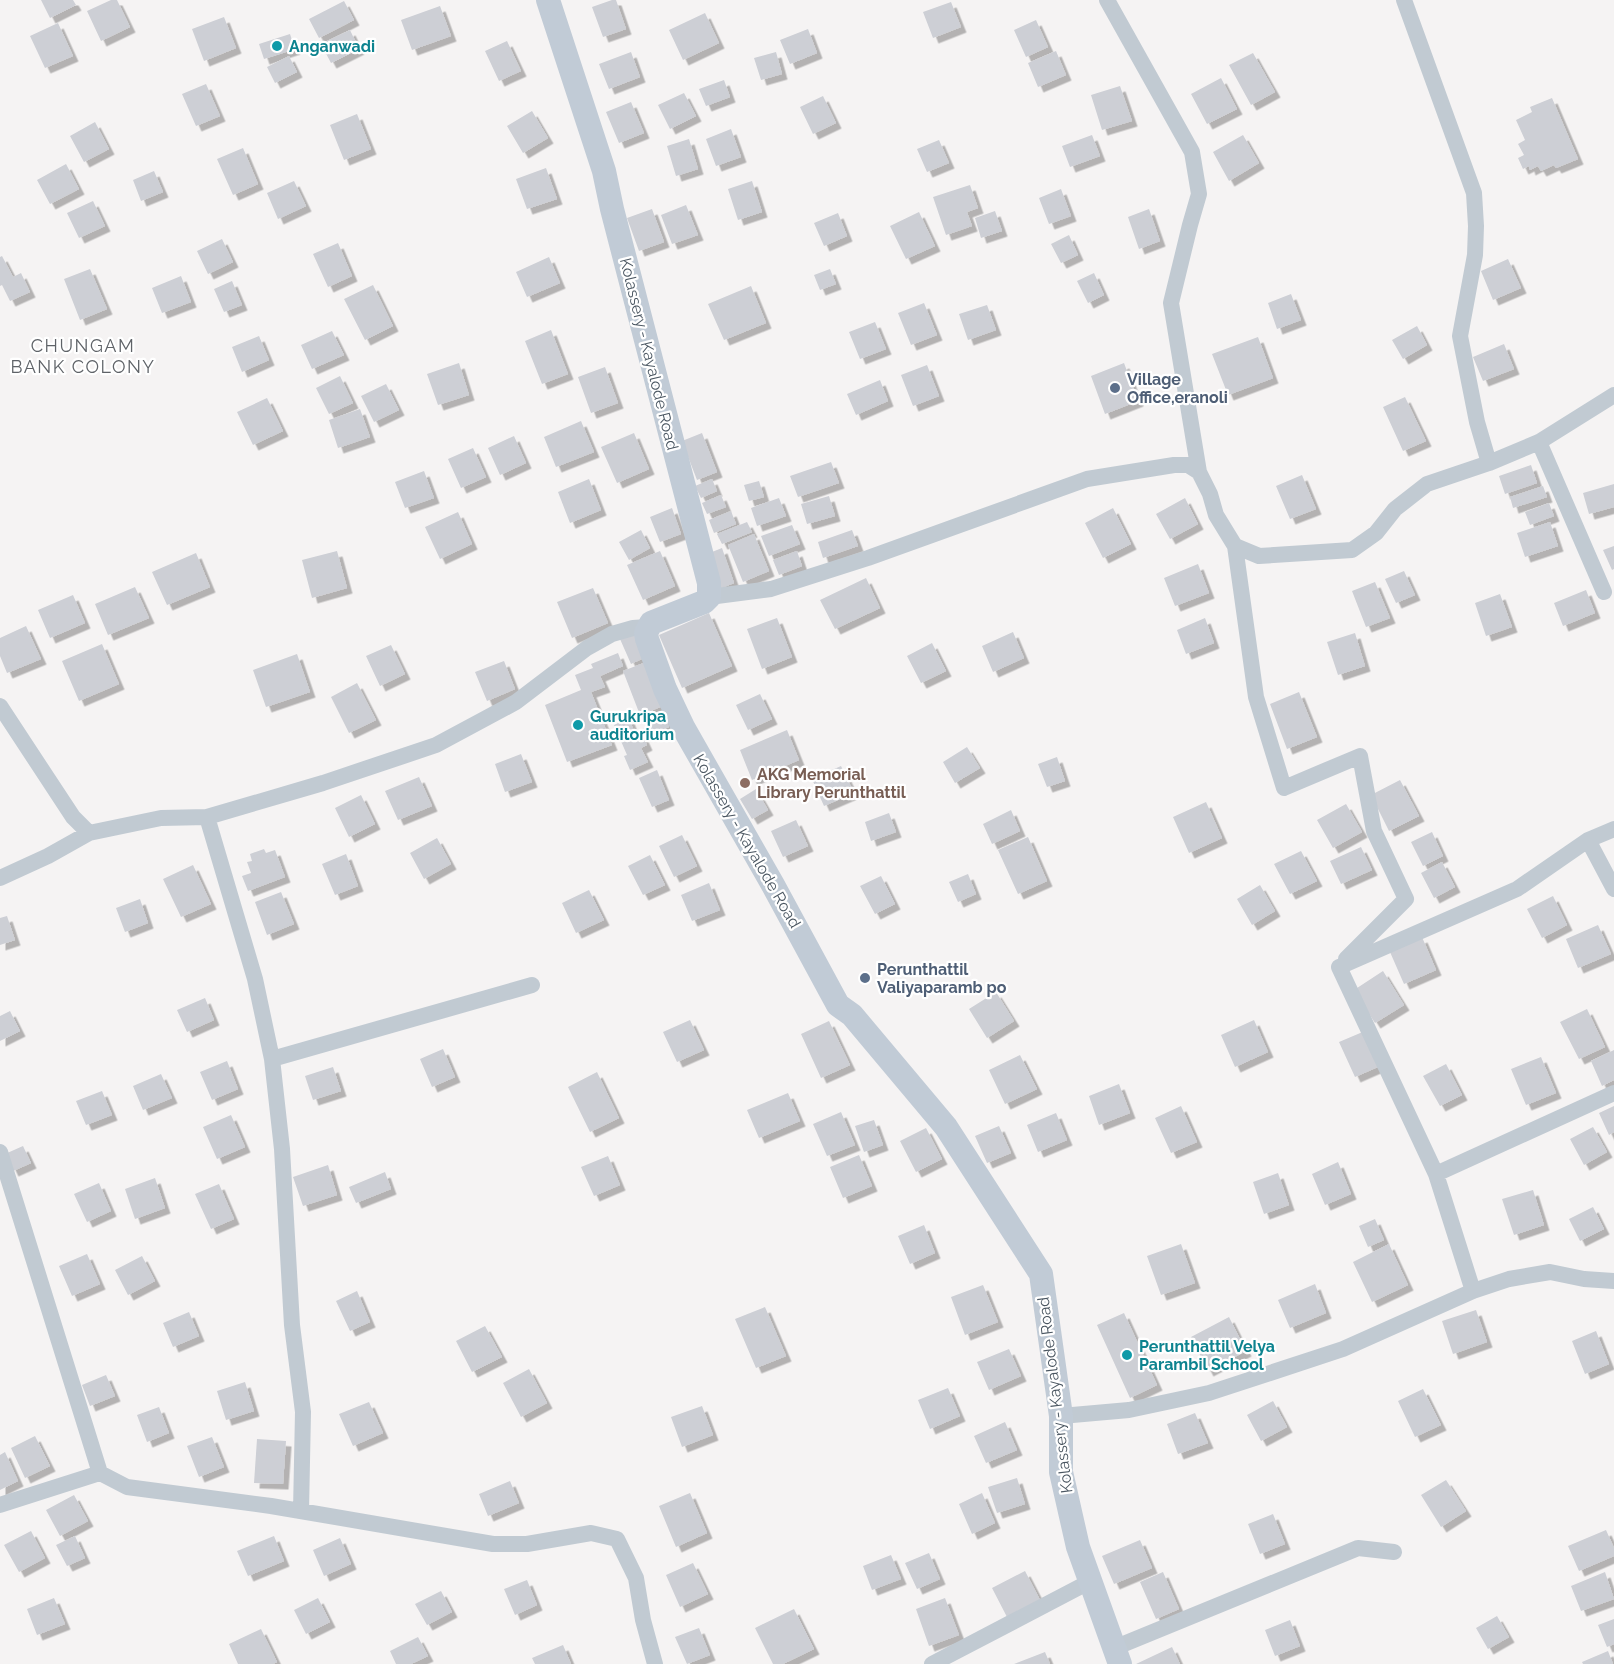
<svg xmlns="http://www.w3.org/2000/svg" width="1614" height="1664" viewBox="0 0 1614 1664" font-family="Raleway,sans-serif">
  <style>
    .building { fill: #cdcfd5; filter: url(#shadow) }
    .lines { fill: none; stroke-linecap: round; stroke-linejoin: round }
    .street { stroke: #c1cad2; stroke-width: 16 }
    .secondary { stroke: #c1cbd6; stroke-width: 24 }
    .culture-dot { fill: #0f9aa8; stroke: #fff; stroke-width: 2 }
    .service-dot { fill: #5c6f8a; stroke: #fff; stroke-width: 2 }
    .education-dot { fill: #8d6e63; stroke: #fff; stroke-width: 2 }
    .labels { text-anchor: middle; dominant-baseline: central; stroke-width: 4.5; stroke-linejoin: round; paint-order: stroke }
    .culture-label { font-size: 16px; font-weight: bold; fill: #0d838f; stroke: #fff; text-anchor: start }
    .street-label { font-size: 16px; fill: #4a5661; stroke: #fff }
    .service-label { font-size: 16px; font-weight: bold; fill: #4e5e75; stroke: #fff; text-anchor: start }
    .education-label { font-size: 16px; font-weight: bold; fill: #785e54; stroke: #fff; text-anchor: start }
    .neighbourhood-label { font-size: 18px; letter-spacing: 1.5px; fill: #5f6368; stroke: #fff }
  </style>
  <defs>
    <filter id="shadow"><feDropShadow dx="5.5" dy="5.5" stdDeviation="0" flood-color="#0004"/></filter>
  </defs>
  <rect width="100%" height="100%" fill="#f5f3f3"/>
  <!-- building -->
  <path class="building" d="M41 0H73L76 5 50 18Z
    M111 0H117L130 27 101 41 87 11Z
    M612 0H616L626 29 603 37 592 7Z
    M344 1 354 20 319 38 309 19Z
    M951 2 961 27 933 38 923 12Z
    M440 6 451 36 412 50 401 20Z
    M705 13 719 43 683 60 669 30Z
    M224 17 236 48 204 61 192 29Z
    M1036 20 1048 47 1026 57 1014 30Z
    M58 23 73 56 45 68 30 36Z
    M808 29 817 53 790 64 780 40Z
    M350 30 359 49 331 63 321 44Z
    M290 34 295 49 264 59 259 44Z
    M507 41 521 71 499 81 485 51Z
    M1056 51 1066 75 1038 87 1028 63Z
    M631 52 640 77 609 89 599 64Z
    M776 52 782 74 761 80 754 58Z
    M1253 53 1275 92 1251 105 1229 65Z
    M289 56 297 72 275 83 267 67Z
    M1221 78 1237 109 1207 124 1191 94Z
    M724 80 730 97 706 106 699 89Z
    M206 84 220 116 196 126 182 94Z
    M1120 86 1132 121 1102 130 1091 95Z
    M684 93 696 116 670 129 658 105Z
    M823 96 836 123 813 134 800 107Z
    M1552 98 1578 159 1556 168 1554 165 1541 171 1538 166 1530 170 1529 166 1523 169 1518 158 1524 155 1518 144 1525 140 1516 120 1532 112 1530 107Z
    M631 102 644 133 619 143 606 112Z
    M532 111 548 138 523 153 507 126Z
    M357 114 371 149 344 160 330 125Z
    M95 122 109 149 84 162 70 136Z
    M731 129 741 157 716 166 706 139Z
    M1092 135 1100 156 1070 167 1062 146Z
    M1243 135 1259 163 1229 181 1213 152Z
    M689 139 698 169 676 176 667 146Z
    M939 140 949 163 927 172 917 149Z
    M243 148 258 184 233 195 217 159Z
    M66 164 79 189 50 204 37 180Z
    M546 168 557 199 527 209 516 179Z
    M154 171 163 192 141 201 133 180Z
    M294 181 306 206 278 219 267 193Z
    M752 181 762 212 738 220 728 189Z
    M970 185 978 208 967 212 972 226 946 235 933 197Z
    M1061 189 1071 216 1049 224 1039 198Z
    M93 201 105 226 79 238 67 213Z
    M686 205 698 235 672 244 661 215Z
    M652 209 664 242 639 251 627 218Z
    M1149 209 1160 241 1139 249 1128 217Z
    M995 211 1002 231 981 238 975 218Z
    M919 212 935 246 906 259 890 226Z
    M838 213 847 236 824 246 814 223Z
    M1069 235 1078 255 1061 263 1051 244Z
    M222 239 233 262 208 274 197 251Z
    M338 243 352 276 328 287 313 254Z
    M2 256 13 277 21 273 30 292 10 301 2 285 0 286V257Z
    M549 257 560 283 527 297 516 272Z
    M1508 259 1521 288 1493 300 1481 271Z
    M90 269 107 309 80 320 64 279Z
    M830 269 836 284 820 290 814 275Z
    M1094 273 1104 295 1088 303 1077 281Z
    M181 276 191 302 162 313 152 288Z
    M232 281 242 305 224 312 214 289Z
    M373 285 393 326 365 340 344 299Z
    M751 286 766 323 724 340 708 304Z
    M1291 294 1301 320 1277 329 1268 303Z
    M924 303 937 335 911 345 898 313Z
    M987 305 996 330 968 340 959 314Z
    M875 322 886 349 860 359 849 332Z
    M1417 326 1427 345 1403 359 1392 340Z
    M551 330 568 374 542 384 525 341Z
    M332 331 344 355 312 369 301 345Z
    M259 336 269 360 242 372 232 347Z
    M1258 337 1273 378 1228 395 1212 354Z
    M1504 344 1514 369 1483 381 1473 357Z
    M459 363 469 395 438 405 427 374Z
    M1124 363 1138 401 1105 414 1091 376Z
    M927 365 939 396 913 406 901 375Z
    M605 367 618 403 591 413 578 377Z
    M340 376 353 403 329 414 316 388Z
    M880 380 888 401 856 415 847 394Z
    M386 384 399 410 374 422 361 396Z
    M1405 397 1426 441 1403 451 1383 407Z
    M267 398 283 431 253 445 237 412Z
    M360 409 370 437 338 448 329 420Z
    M581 421 594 452 556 467 544 437Z
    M634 433 649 469 617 483 601 447Z
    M702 433 717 472 697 480 682 441Z
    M514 436 526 463 500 475 488 448Z
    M473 448 486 477 461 488 448 459Z
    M831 462 839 483 798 497 790 476Z
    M1531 465 1537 483 1505 494 1499 476Z
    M424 471 434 498 405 508 395 482Z
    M1302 475 1316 509 1290 519 1276 486Z
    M589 479 601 510 570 523 558 492Z
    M712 479 717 491 701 498 695 486Z
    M759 481 764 497 749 501 744 485Z
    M1614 484V507L1589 514 1583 493Z
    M1543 486 1547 497 1513 508 1510 497Z
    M721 495 726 507 707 514 702 503Z
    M829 496 835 516 807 524 801 504Z
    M779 498 786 516 757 526 751 508Z
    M1185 498 1198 524 1170 539 1156 514Z
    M1549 503 1554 516 1530 525 1525 512Z
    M672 508 681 534 660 542 650 517Z
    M1113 508 1131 544 1103 558 1085 523Z
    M731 511 736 524 714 533 709 520Z
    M458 512 472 544 440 559 425 527Z
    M747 522 752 532 722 544 717 534Z
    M1550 522 1558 546 1525 557 1517 533Z
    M792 525 800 544 769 556 761 536Z
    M641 530 650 548 629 560 619 542Z
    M852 530 858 546 823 558 818 542Z
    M754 534 769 571 743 582 728 545Z
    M1614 546V569L1612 570 1603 550Z
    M722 548 734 583 719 589 707 554Z
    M337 551 347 588 312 598 302 560Z
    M660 551 675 586 643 600 627 565Z
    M797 551 802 566 779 575 773 560Z
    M196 553 210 587 167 605 152 572Z
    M1198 564 1209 593 1175 606 1164 578Z
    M1404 571 1415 595 1396 603 1385 579Z
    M866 578 880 608 835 629 820 600Z
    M1375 582 1390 618 1366 627 1352 591Z
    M135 587 149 618 108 635 95 604Z
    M593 588 608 623 572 638 557 602Z
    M1586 590 1595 613 1563 626 1554 603Z
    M1500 594 1512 627 1486 636 1475 603Z
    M73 595 85 623 50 638 38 610Z
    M709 613 732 666 682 688 659 635Z
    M777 618 792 657 762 669 747 629Z
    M1205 618 1214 643 1186 654 1177 630Z
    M26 626 41 659 7 673 0 656V638Z
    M1013 632 1024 658 993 672 982 646Z
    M635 633 646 657 631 664 620 639Z
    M1355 633 1365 666 1338 675 1327 642Z
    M932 643 946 671 921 683 907 656Z
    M102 644 119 684 79 701 62 661Z
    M391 645 405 674 380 686 366 656Z
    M618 653 623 666 600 676 605 687 591 692 612 745 567 762 545 705 581 690 575 675 593 668 591 664Z
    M297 654 310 692 266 707 253 670Z
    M504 661 515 689 487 701 475 672Z
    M646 662 663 706 640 715 623 671Z
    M357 683 376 720 349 733 331 697Z
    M1299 692 1317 737 1287 749 1270 704Z
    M760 694 772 719 748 730 736 705Z
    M662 711 669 727 650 734 644 718Z
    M629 718 635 734 641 732 647 745 641 748 648 762 630 770 624 756 627 755 614 725Z
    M787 730 799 760 752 780 740 750Z
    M967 747 980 768 955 783 943 762Z
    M521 754 532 782 505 792 495 764Z
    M1057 757 1065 781 1047 787 1038 764Z
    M841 766 854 793 824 806 812 779Z
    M657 770 669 800 652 807 639 778Z
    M419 777 432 806 398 820 385 791Z
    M1400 780 1419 816 1389 831 1371 795Z
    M756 789 768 810 752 819 740 799Z
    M361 795 375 824 349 837 335 808Z
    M1206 802 1222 838 1189 853 1173 817Z
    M1346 804 1362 832 1333 848 1317 820Z
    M1011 810 1020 831 992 844 983 824Z
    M889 813 896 832 871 841 865 822Z
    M796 820 808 846 783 857 771 831Z
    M1432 832 1443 856 1423 866 1411 842Z
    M682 835 697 866 674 877 659 846Z
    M1028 837 1047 881 1018 894 998 850Z
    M437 838 451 864 424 879 410 853Z
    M1361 847 1372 870 1341 884 1330 861Z
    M264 849 266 853 275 850 285 877 248 891 242 876 251 873 247 862 252 861 250 854Z
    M1301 851 1317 881 1290 894 1274 864Z
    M346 854 358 886 335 895 322 864Z
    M650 855 665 885 643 895 628 866Z
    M1442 862 1455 887 1434 898 1421 873Z
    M193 865 211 904 181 917 163 879Z
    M968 874 976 894 958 902 949 882Z
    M881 876 895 904 875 914 860 886Z
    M709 883 720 910 692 921 681 895Z
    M1260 885 1275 911 1252 925 1237 899Z
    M589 890 604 920 576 933 562 903Z
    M281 892 294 924 267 935 255 902Z
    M1553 896 1567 925 1542 938 1527 909Z
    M140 899 148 923 125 932 116 908Z
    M7 916 15 940 0 945V918Z
    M1598 925 1611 954 1578 968 1566 939Z
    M1422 937 1436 970 1404 984 1390 952Z
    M1383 971 1404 1005 1375 1023 1354 990Z
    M996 992 1014 1021 987 1038 969 1009Z
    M205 998 214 1020 187 1032 177 1010Z
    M1587 1009 1605 1047 1579 1059 1560 1022Z
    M10 1011 20 1031 0 1041V1016Z
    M690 1020 704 1050 677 1062 663 1032Z
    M1254 1020 1268 1052 1235 1067 1221 1035Z
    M829 1021 850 1065 821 1078 801 1034Z
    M1365 1031 1380 1066 1355 1077 1339 1042Z
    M443 1049 455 1077 432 1087 420 1059Z
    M1614 1050V1080L1602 1086 1591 1061Z
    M1020 1055 1037 1089 1005 1104 989 1070Z
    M1541 1057 1556 1093 1526 1105 1511 1069Z
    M227 1061 238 1089 212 1100 200 1072Z
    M1446 1064 1462 1095 1440 1106 1423 1076Z
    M333 1067 341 1091 313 1100 305 1076Z
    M597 1072 619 1118 590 1132 568 1087Z
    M161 1074 172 1098 143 1110 133 1086Z
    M1119 1084 1130 1113 1099 1125 1089 1096Z
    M102 1091 112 1115 86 1125 76 1101Z
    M788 1093 800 1121 759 1138 747 1110Z
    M1181 1106 1197 1142 1171 1153 1155 1118Z
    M1614 1106V1132L1609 1135 1599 1113Z
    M841 1112 855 1145 827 1156 813 1124Z
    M1056 1113 1067 1140 1038 1152 1027 1125Z
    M231 1115 245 1147 217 1159 203 1127Z
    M874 1120 883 1145 864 1152 855 1126Z
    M999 1126 1011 1153 987 1163 975 1136Z
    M1593 1127 1607 1152 1584 1165 1570 1139Z
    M926 1128 942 1159 916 1172 900 1141Z
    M23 1146 31 1163 13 1171 5 1154Z
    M859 1155 872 1186 843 1198 830 1167Z
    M608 1156 620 1185 594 1196 581 1167Z
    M1338 1162 1351 1194 1325 1205 1312 1174Z
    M328 1165 337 1195 303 1206 293 1177Z
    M385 1172 391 1189 356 1203 349 1187Z
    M1278 1173 1289 1205 1264 1214 1253 1182Z
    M155 1178 165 1208 135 1219 125 1189Z
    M99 1183 111 1211 87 1222 74 1194Z
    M219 1184 234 1219 211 1229 195 1194Z
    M1533 1190 1544 1225 1514 1235 1502 1199Z
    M1593 1207 1604 1229 1580 1241 1569 1219Z
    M1375 1219 1384 1240 1368 1247 1359 1226Z
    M924 1225 935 1253 910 1264 898 1236Z
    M1181 1244 1195 1283 1161 1295 1147 1256Z
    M1389 1244 1408 1285 1372 1302 1353 1262Z
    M87 1254 100 1284 72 1296 59 1266Z
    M142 1256 155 1281 128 1295 115 1270Z
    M1315 1284 1326 1313 1290 1328 1278 1300Z
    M983 1285 998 1322 965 1335 951 1297Z
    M357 1291 370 1322 350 1331 336 1301Z
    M765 1307 786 1356 756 1368 735 1319Z
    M1476 1310 1487 1342 1453 1354 1442 1321Z
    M189 1312 199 1336 173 1347 163 1323Z
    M1124 1313 1157 1385 1130 1398 1097 1325Z
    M1229 1317 1246 1351 1208 1371 1191 1337Z
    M485 1326 502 1357 472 1372 456 1341Z
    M1596 1331 1609 1364 1585 1374 1572 1341Z
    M1009 1349 1021 1376 989 1390 977 1362Z
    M529 1369 547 1403 521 1417 503 1383Z
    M106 1375 115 1396 90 1406 82 1385Z
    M245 1382 254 1411 226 1420 217 1391Z
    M948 1388 960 1416 930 1429 918 1400Z
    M1423 1389 1441 1425 1415 1437 1398 1401Z
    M1273 1401 1287 1427 1261 1441 1247 1415Z
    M369 1402 383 1433 353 1446 339 1414Z
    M702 1406 713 1435 682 1447 671 1417Z
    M159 1407 169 1433 147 1442 137 1415Z
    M1195 1413 1208 1443 1178 1454 1167 1424Z
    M1005 1422 1017 1450 986 1463 974 1436Z
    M35 1436 50 1466 25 1478 11 1448Z
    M212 1437 224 1467 199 1477 187 1446Z
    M257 1439 286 1441 283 1484 254 1483Z
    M5 1452 18 1481 0 1490V1455Z
    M1017 1478 1025 1504 997 1513 988 1487Z
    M1446 1480 1466 1511 1441 1527 1421 1495Z
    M510 1481 519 1503 488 1516 479 1494Z
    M690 1493 707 1533 676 1547 659 1506Z
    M982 1493 995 1523 972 1534 959 1504Z
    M74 1495 88 1521 60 1536 46 1510Z
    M1273 1514 1285 1544 1260 1554 1248 1524Z
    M1606 1530 1614 1548V1556L1579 1571 1568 1546Z
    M31 1531 45 1558 19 1572 4 1545Z
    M75 1536 85 1558 67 1566 56 1545Z
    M274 1536 284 1561 248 1576 237 1551Z
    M340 1538 351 1564 324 1576 313 1550Z
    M1140 1540 1152 1568 1114 1584 1102 1556Z
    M929 1553 940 1579 917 1589 905 1563Z
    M891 1555 901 1579 872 1590 863 1566Z
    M693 1563 708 1594 680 1607 666 1575Z
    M1025 1571 1040 1600 1007 1617 992 1588Z
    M1163 1572 1179 1609 1156 1619 1140 1582Z
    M1605 1572 1614 1599 1581 1611 1571 1586Z
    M527 1580 537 1605 515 1615 504 1589Z
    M441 1591 452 1612 427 1625 415 1604Z
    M54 1598 65 1624 37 1635 27 1609Z
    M318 1598 330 1622 306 1634 294 1610Z
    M945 1598 959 1635 929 1646 916 1609Z
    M794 1609 814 1649 783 1664H773L755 1628Z
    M1497 1616 1509 1637 1488 1649 1476 1628Z
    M1614 1619V1644L1607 1647 1598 1625Z
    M1290 1620 1300 1646 1275 1656 1265 1630Z
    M699 1628 710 1655 687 1664 675 1637Z
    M261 1629 277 1662 273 1664H238L229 1644Z
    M418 1637 428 1656 411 1664H396L390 1651Z
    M563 1645 571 1664H535L532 1658Z
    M1172 1647 1180 1664H1136Z
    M1608 1651 1613 1664H1583L1582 1662Z
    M1045 1652 1050 1664H1014Z"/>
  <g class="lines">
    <!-- street -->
    <path class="street" d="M1107 0 1192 152 1199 194 1190 225 1171 303 1199 472
      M1404 0 1474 193 1476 226 1475 255 1460 336 1477 422 1489 463
      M1539 442 1604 592
      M1235 546 1256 697 1284 788 1360 756 1374 831 1406 899 1346 959
      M709 597 771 589 868 558 1087 479 1174 465H1188L1199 472 1210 494 1216 515 1235 546 1259 556 1352 550 1376 533 1395 509 1427 484 1489 463 1539 442 1614 395
      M0 706 73 817 89 833 161 818 207 817 323 783 436 745 516 702 587 648 612 634 633 628 647 627
      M207 817 255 979 272 1059 282 1149 292 1325 303 1412 301 1511
      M1588 840 1614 889
      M0 878 48 856 89 833
      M272 1059 532 985
      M0 1152 100 1473
      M1436 1174 1614 1093
      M1473 1291 1436 1174 1339 967 1517 889 1588 840 1614 829
      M1061 1416 1129 1410 1209 1393 1343 1349 1473 1291 1509 1279 1550 1272 1584 1279 1614 1281
      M0 1505 100 1473 127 1487 271 1506 493 1544H527L591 1533 617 1539 636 1578 643 1620 655 1664
      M1114 1648 1358 1548 1394 1552
      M932 1664 1091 1581"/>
    <!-- secondary -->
    <path class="secondary" d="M548 0 604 171 612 209 709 583V597L704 602 651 623 646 633 647 639 665 689 683 727 773 885 838 1005 852 1015 946 1127 1041 1274 1061 1416V1472L1078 1547 1120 1664"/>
  </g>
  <!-- markers -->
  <g class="culture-dot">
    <circle cx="277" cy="46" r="6"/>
    <circle cx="578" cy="725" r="6"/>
    <circle cx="1127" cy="1355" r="6"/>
  </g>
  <g class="service-dot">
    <circle cx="1115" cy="388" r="6"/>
    <circle cx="865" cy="978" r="6"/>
  </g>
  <circle class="education-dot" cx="745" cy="783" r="6"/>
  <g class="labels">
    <!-- culture labels -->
    <g class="culture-label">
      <text x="289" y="46">Anganwadi</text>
      <text x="590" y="716">Gurukripa<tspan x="590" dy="18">auditorium</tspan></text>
      <text x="1139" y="1346">Perunthattil Velya<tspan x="1139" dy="18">Parambil School</tspan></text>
    </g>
    <!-- street labels -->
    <g class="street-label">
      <text transform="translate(649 354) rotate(76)">Kolassery - Kayalode Road</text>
      <text transform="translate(747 841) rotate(60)">Kolassery - Kayalode Road</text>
      <text transform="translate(1055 1395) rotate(-97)">Kolassery - Kayalode Road</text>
    </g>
    <!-- service labels -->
    <g class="service-label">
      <text x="1127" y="379">Village<tspan x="1127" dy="18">Office,eranoli</tspan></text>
      <text x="877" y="969">Perunthattil<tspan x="877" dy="18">Valiyaparamb po</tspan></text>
    </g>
    <!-- education labels -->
    <g class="education-label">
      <text x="757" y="774">AKG Memorial<tspan x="757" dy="18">Library Perunthattil</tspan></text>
    </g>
    <!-- neighbourhood labels -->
    <g class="neighbourhood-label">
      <text x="83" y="345">CHUNGAM<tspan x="83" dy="21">BANK COLONY</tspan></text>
    </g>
  </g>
</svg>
